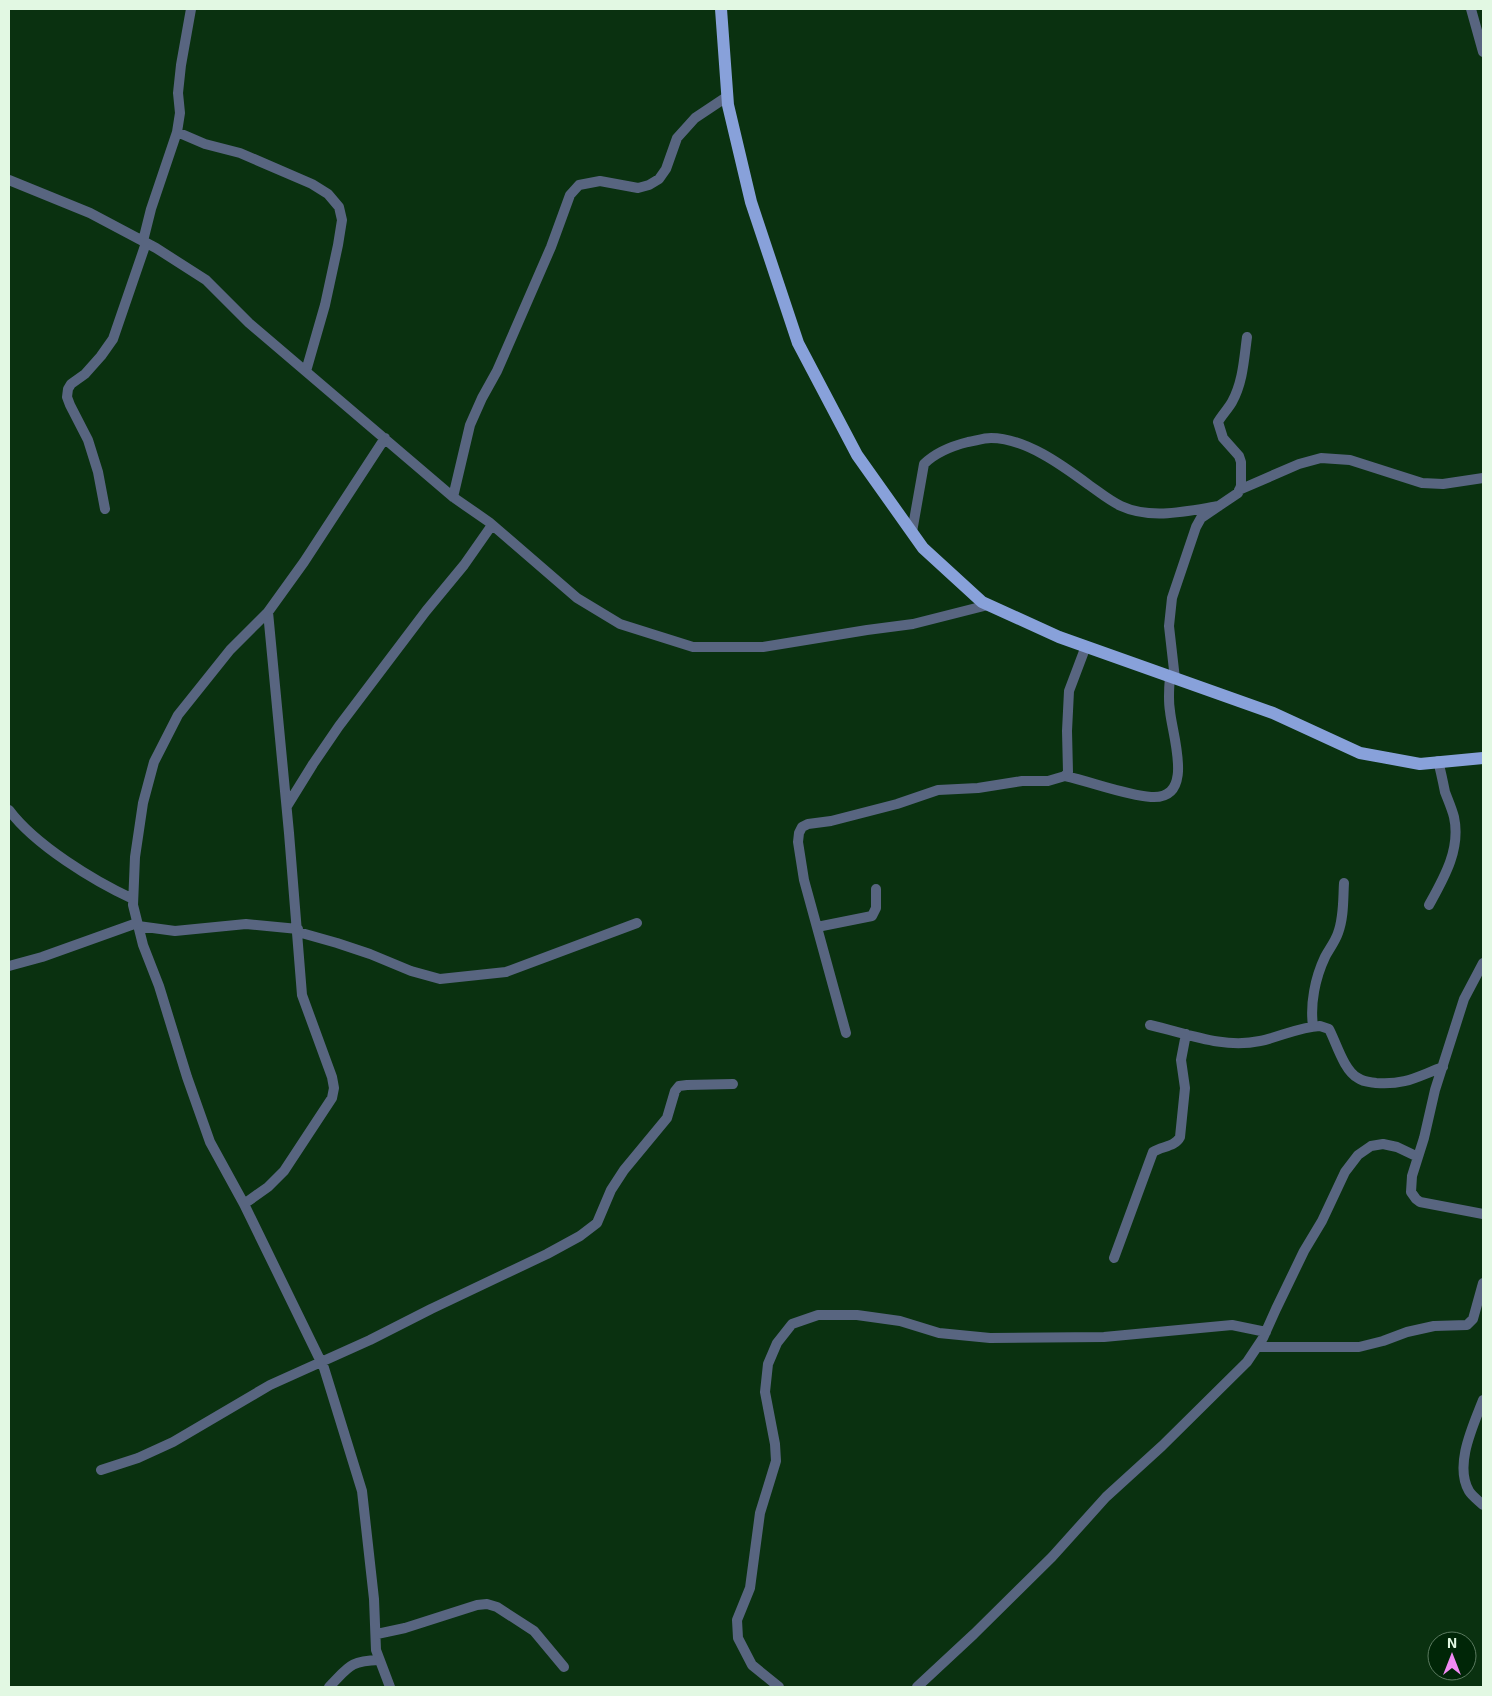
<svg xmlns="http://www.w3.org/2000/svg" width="1492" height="1696" viewBox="0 0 1492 1696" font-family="'Exo 2',sans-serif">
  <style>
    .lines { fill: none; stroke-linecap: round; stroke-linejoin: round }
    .minor { stroke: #586580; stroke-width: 10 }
    .major { stroke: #88a1da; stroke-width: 12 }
  </style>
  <rect width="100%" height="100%" fill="#0a3110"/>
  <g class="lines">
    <!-- minor -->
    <path class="minor" d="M1471 9 1483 52
      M177 132 205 144 240 153 312 184 328 194 339 207 342 220 338 245 325 305 306 371
      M9 180 90 213 156 248 206 280 249 323 453 497 489 522 577 598 620 624 693 647H763L867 630 913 624 988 605
      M143 241 151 209 177 132 180 113 178 93 181 65 191 9
      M385 438 304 562 268 612 230 650 178 715 154 762 143 803 135 857 133 905 143 945 159 986 187 1077 210 1142 244 1204 324 1368 362 1491 374 1599 376 1650 390 1687
      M1239 490 1299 464 1321 458 1350 460 1422 483 1443 484 1483 478
      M453 497 470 425 482 398 497 371 551 247 570 195 579 185 600 181 638 188 649 185 659 179 666 169 677 138 695 118 728 96
      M105 509 98 472 88 440 70 405 67 397 68 389 71 384 85 374 101 356 113 339 146 243
      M912 532 924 464C936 452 952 446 968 442 975 441 983 438 991 438 1025 438 1062 465 1089 485 1099 492 1110 501 1121 506 1151 520 1188 511 1219 506
      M1175 679 1169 626 1172 598 1196 527 1201 518 1238 493 1241 486V462L1239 456 1223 438 1218 422C1222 415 1228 409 1232 402 1243 382 1244 359 1247 337
      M1065 776C1092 782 1125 795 1151 797 1196 800 1172 735 1170 711 1168 700 1169 688 1170 676
      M287 806 313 764 339 726 426 611 464 565 492 525
      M9 810C35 845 94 881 133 899
      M1429 905C1444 878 1461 849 1454 817 1452 809 1448 800 1445 792 1443 782 1441 772 1438 761
      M138 926 175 931 246 924 298 929
      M817 927 872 916 876 908V889
      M298 932 337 943 370 954 411 971 440 979 506 972 637 923
      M1483 963 1464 999 1435 1090 1424 1138 1412 1176 1411 1192 1416 1199 1420 1202 1483 1214
      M9 966 42 957 137 923
      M1150 1025C1186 1033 1222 1049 1260 1041 1280 1037 1299 1027 1320 1026L1329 1029C1336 1042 1344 1071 1358 1078 1363 1082 1370 1082 1376 1083 1406 1085 1416 1077 1443 1067
      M1313 1026C1310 1004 1315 978 1325 957 1329 949 1335 942 1338 933 1344 917 1343 899 1344 883
      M846 1033 804 880 798 842 799 833 802 827 808 824 831 821 897 804 938 790 978 788 1022 781H1048L1065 776 1068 772 1067 731 1069 691 1086 646
      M244 1204 268 1187 284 1171 332 1098 334 1088 332 1077 302 995 289 833 268 612
      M1114 1258 1153 1152C1162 1146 1175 1147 1180 1137L1185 1088 1181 1060 1186 1034
      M1257 1347H1359L1383 1341 1407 1332 1434 1326 1467 1325 1473 1319 1483 1283
      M1483 1400C1473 1426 1454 1465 1469 1491 1472 1496 1479 1501 1483 1505
      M101 1470 138 1458 173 1442 270 1385 370 1340 431 1309 547 1254 580 1236 597 1223 611 1190 624 1170 667 1118 675 1091 679 1086 687 1085 733 1084
      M377 1634 405 1628 477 1605 487 1604 497 1607 534 1631 564 1667
      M329 1687C349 1667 349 1661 379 1660
      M779 1687 752 1665 738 1638 737 1620 750 1588 760 1513 776 1461 775 1444 765 1392 768 1364 777 1343 792 1324 818 1315H857L900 1321 939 1333 990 1338 1104 1337 1232 1325 1266 1332
      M917 1687 974 1634 1052 1557 1106 1497 1162 1446 1247 1362 1263 1338 1276 1309 1304 1251 1322 1221 1345 1172 1358 1155 1371 1146 1383 1144 1397 1147 1418 1157"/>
    <!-- major -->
    <path class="major" d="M721 9 728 105 751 202 798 343 857 455 923 548 982 602 1059 637 1273 713 1360 753 1420 764 1483 758"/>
  </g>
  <!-- border -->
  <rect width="1492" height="1696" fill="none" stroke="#e2f8e3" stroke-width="20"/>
  <!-- north arrow -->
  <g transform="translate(1452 1656)"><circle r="24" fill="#002607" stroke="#5a7a5f"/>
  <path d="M0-4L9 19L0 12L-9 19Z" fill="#f18af4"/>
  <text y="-8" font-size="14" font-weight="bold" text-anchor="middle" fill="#e2f8e3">N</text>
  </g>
</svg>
